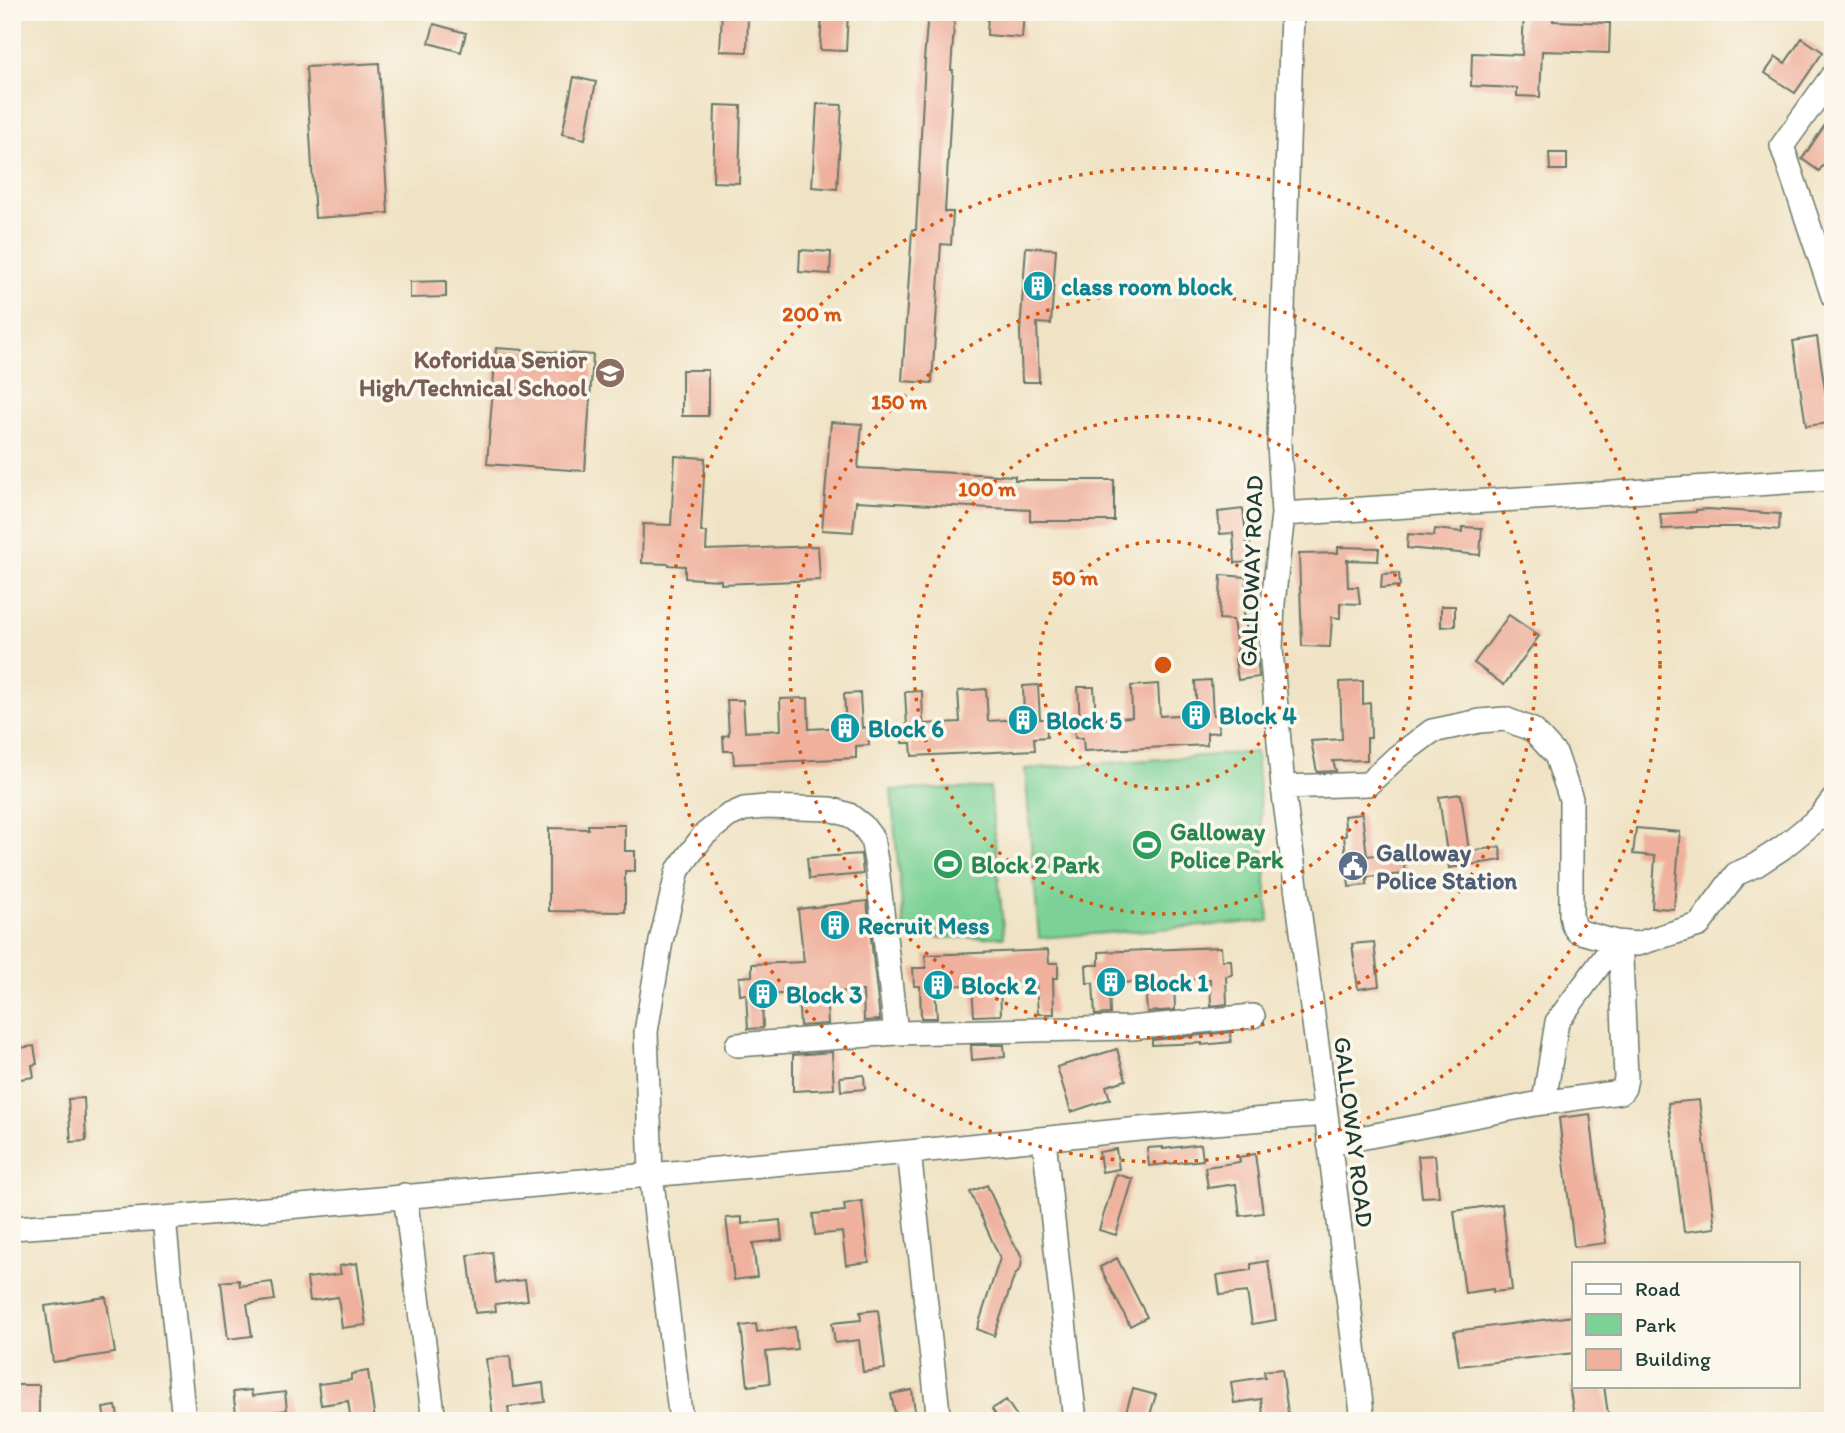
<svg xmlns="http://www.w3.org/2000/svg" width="1845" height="1433" viewBox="0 0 1845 1433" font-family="Itim,sans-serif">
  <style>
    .green { fill: #7cd296; stroke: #4e8865; stroke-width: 2 }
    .building { fill: #efb19e }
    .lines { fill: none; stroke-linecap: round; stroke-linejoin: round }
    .minor-casing { stroke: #687767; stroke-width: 26 }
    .minor { stroke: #fff; stroke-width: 23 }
    .ring { fill: none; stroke: #d45610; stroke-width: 3.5; stroke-dasharray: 3.5 7 }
    .labels { text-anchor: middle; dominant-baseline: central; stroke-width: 7; stroke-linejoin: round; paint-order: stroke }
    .culture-label { font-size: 24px; font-weight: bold; fill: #0d838f; stroke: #fbf7ec; text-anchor: start }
    .education-label { font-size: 24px; font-weight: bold; fill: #785e54; stroke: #fbf7ec; text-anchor: end }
    .street-label { font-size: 24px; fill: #1f3d34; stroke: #fbf7ec }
    .leisure-label { font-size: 24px; font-weight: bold; fill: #27864d; stroke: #fbf7ec; text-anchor: start }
    .service-label { font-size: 24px; font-weight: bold; fill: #4e5e75; stroke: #fbf7ec; text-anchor: start }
    .centre { fill: #d45610; stroke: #fbf7ec; stroke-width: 3.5 }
    .ring-label { font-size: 21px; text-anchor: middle; font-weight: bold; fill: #d45610; stroke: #fbf7ec; stroke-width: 7; stroke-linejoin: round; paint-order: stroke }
  </style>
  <rect width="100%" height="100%" fill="#fbf7ec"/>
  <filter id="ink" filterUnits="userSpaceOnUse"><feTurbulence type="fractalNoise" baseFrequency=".0143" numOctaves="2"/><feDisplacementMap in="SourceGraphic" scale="14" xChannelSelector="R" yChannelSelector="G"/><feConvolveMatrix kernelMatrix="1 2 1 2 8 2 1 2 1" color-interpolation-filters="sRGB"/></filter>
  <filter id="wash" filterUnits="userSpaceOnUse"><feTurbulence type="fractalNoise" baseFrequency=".00686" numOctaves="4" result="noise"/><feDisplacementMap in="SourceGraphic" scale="28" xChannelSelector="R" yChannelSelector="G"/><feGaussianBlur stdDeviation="1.57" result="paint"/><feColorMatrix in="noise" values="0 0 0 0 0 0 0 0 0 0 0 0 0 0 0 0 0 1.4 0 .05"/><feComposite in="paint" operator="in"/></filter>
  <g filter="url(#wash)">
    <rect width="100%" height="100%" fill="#f0e3c5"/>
    <!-- green -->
    <path class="green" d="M1256 752 1269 921 1039 938 1025 769Z
      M990 788 1004 937 905 938 891 790Z"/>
    <g id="blocks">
      <!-- building -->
      <path class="building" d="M722 12H748L747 52 720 51Z
        M822 12H848L846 51 820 50Z
        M928 12H955L951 70H953L945 212H953L951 245 941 244 932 383 902 381 912 230H916L925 60H924Z
        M988 12H1024L1022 38 987 35Z
        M1524 12H1554L1553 21 1610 23 1609 53 1542 51 1540 97 1517 96V88L1471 86 1472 53 1522 55Z
        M434 24 466 33 461 52 429 43Z
        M1802 38 1823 52 1795 93 1765 73 1776 57 1785 63Z
        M379 63 388 213 315 218 306 67Z
        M574 77 596 82 585 139 562 134Z
        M817 104 842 105 837 189 812 187Z
        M715 105 741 106 739 183 713 182Z
        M1833 113V150L1819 171 1802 159Z
        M1549 153H1567V170H1550Z
        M1026 247 1056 249 1051 324 1037 323 1039 382H1022L1020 332Z
        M800 250 831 252 830 274 799 272Z
        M446 281V297L410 298V282Z
        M1817 337 1830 423 1806 426 1793 341Z
        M496 348 593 355 585 471 487 464Z
        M682 370H708V416H682Z
        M831 422 862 424 858 468 1015 476V480H1114V521H1030V510L856 501 853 532 822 530Z
        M675 456 705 458 701 532H707L706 550 818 546 820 580 721 584V580L685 578V566L669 565V564L642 563 643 524 671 525Z
        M1243 509 1247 544H1250L1252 562 1235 563 1233 533 1220 534 1218 512Z
        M1708 509 1780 514 1779 530 1749 527H1691L1692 528 1662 529 1660 514 1696 512V510Z
        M1462 527 1482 528 1480 555 1407 548 1408 534 1434 536 1435 529 1462 532Z
        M1338 547 1379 548 1378 561 1347 560 1348 587H1358L1360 604 1340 603V618L1332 617 1330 647 1302 646 1299 554 1338 553Z
        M1399 573 1400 586 1381 588 1382 574Z
        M1221 575 1246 577 1244 613 1251 656 1257 655 1259 677 1238 680 1235 659 1238 658 1233 620 1219 619Z
        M1441 606H1455V626L1441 627Z
        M1509 615 1539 636 1504 685 1474 663Z
        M1211 680 1213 715 1218 714 1219 732 1207 733V745L1084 751 1083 738H1075L1074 723 1080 722 1078 687H1094L1096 719 1132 717 1131 686 1158 684 1160 716 1197 714 1195 681Z
        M1363 681V704L1370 703 1371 738H1367V760L1333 761 1336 771 1317 772 1311 741 1342 739 1340 682Z
        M1038 685 1040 719H1046L1047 737 1034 738 1035 750 912 756 911 743H902L901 727H907L905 692 922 691 923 724 960 722 958 691 986 689 988 721 1024 719 1023 686Z
        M860 693 862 728 868 727 869 745 856 746V758L734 764 733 751H724L723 736 729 735 727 700H743L745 732 781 730 780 699 808 698 809 729 846 727 844 694Z
        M1461 794 1469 851 1500 847 1502 860 1449 868 1439 797Z
        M1362 814 1367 856 1403 852 1405 874 1367 877V885L1349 887 1344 836H1346L1344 816Z
        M588 825H625V851H635V871H625V912L549 911V828L588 829Z
        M1636 828 1680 832 1674 909 1652 908 1655 856 1633 854Z
        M861 854 863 874 809 879 807 858Z
        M867 901 880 1020 864 1021 863 991 826 992 828 1024 800 1026 798 993 762 995 763 1028 748 1029 746 994 740 995 739 977 752 976V964L804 962 798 909Z
        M1374 942 1379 986 1358 989 1352 944Z
        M1221 947 1222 960H1231L1232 975 1226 976 1227 1004 1211 1006 1210 979 1174 980 1175 1010 1147 1012 1145 982 1109 983 1110 1014 1095 1015 1093 983H1087L1086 965H1099V952Z
        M1048 950 1049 963H1058V978H1053L1054 1014H1038L1036 982 1000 983 1001 1015 974 1016 972 985 935 986 937 1018H921L920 986H914L913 968H926L925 955Z
        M1230 1032 1231 1042 1202 1045V1043L1152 1045V1040Z
        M971 1045H1004L1005 1057 972 1060Z
        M34 1046 37 1064 32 1065 34 1077 12 1080V1049Z
        M1117 1049 1126 1080 1106 1086 1110 1099 1071 1112 1057 1067Z
        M832 1052 834 1089 793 1091V1055Z
        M864 1075 865 1089 841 1091 840 1077Z
        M84 1098 86 1141 71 1142 68 1099Z
        M1699 1100 1715 1228 1684 1232 1668 1103Z
        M1590 1114 1606 1243 1574 1247 1559 1118Z
        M1201 1144 1203 1160 1149 1166 1147 1148 1163 1147V1149Z
        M1116 1149 1119 1169 1102 1172 1099 1152Z
        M1255 1154 1263 1213 1240 1216 1236 1184 1208 1188 1205 1167 1240 1162 1239 1157Z
        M1435 1155 1439 1196 1422 1197 1418 1156Z
        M1116 1174 1133 1179 1116 1235 1099 1230Z
        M987 1185 1012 1241 1019 1251 1022 1258 1021 1267 1014 1277 994 1336 977 1329 1000 1258 970 1192Z
        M862 1201 869 1262 846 1265 842 1232 815 1235 813 1214 845 1211 844 1204Z
        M1502 1204 1512 1290 1493 1292V1289L1465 1293 1454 1211Z
        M742 1217V1224L780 1220 782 1240 753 1243 757 1277 734 1280 726 1218Z
        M492 1252 496 1283 525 1280 528 1300 495 1304 496 1311 475 1313 468 1255Z
        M1117 1258 1147 1317 1130 1326 1100 1267Z
        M1268 1261 1276 1320 1252 1324 1247 1292 1220 1295 1217 1275 1251 1270V1264Z
        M357 1263 366 1325 342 1328 338 1297 310 1301 307 1278 341 1274 339 1266Z
        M239 1280 240 1286 272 1282 275 1300 247 1304 252 1336 228 1339 221 1282Z
        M106 1297 115 1353 53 1362 45 1306Z
        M878 1310 885 1369 863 1372 859 1340 835 1343 832 1323 861 1320 860 1312Z
        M1574 1316V1353L1459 1366 1454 1331Z
        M756 1324 757 1332 795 1327 797 1349 766 1352 770 1383 748 1386 741 1326Z
        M510 1356 513 1387 543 1383 545 1402 508 1407 509 1415 493 1417 486 1359Z
        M1282 1369 1289 1421H1264L1261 1399 1234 1403 1231 1382 1265 1377 1264 1371Z
        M368 1371 375 1421H351L348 1401 321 1405 318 1384 351 1380V1374Z
        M12 1385H39V1421H12Z
        M1569 1386H1604L1609 1421H1575Z
        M1133 1389 1156 1395 1148 1421H1123Z
        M251 1390 252 1396 285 1392 287 1410 260 1414 261 1421H237L233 1392Z
        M912 1390 915 1411 895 1414 891 1394Z
        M1006 1400 1020 1421H999L992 1409Z
        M116 1406 119 1421H105L103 1408Z"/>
    </g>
  </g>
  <g filter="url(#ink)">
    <use href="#blocks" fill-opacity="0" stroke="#687767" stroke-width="2"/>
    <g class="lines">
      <!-- minor casing -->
      <g class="minor-casing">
        <path id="minor" d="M1292 12 1279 443 1283 514 1273 603 1271 650 1283 787 1326 1114 1363 1421
          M1833 75 1782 146 1833 296
          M1283 514 1833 479
          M1283 787 1368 784 1397 757 1432 731 1480 721 1505 719 1533 730 1556 755 1571 799V915L1573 925 1577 931 1616 942 1621 958 1626 1078 1624 1088 1621 1092 1535 1104 1329 1144
          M737 1045 896 1033 1131 1028 1253 1016
          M1544 1102 1557 1022 1616 942 1637 944 1699 925 1736 874 1756 865 1782 848 1820 817 1833 800
          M1044 1139 1075 1421
          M909 1152 939 1421
          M405 1195 434 1421
          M164 1218 184 1421
          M12 1228 164 1218 909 1152 1140 1129 1326 1114
          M681 1421 651 1174 646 1032 661 941 678 870 704 835 728 816 744 809 765 807 830 809 849 815 862 825 872 838 877 867 896 1033"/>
      </g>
      <!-- minor -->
      <use href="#minor" class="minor"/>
    </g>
  </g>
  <!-- distance rings -->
  <g class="ring">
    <circle cx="1163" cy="665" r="124"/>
    <circle cx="1163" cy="665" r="249"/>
    <circle cx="1163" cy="665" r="373"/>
    <circle cx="1163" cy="665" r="497"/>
  </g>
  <!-- icons -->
  <defs>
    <g id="building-disc" transform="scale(1.575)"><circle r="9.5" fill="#0f9aa8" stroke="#fbf7ec"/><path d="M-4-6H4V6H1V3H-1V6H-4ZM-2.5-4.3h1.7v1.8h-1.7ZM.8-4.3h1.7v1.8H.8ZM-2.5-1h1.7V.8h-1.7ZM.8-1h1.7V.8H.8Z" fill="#fff"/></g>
    <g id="school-disc" transform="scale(1.575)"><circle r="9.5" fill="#8d6e63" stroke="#fbf7ec"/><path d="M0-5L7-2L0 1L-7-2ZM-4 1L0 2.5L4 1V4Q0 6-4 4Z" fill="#fff"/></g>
    <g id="stadium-disc" transform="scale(1.575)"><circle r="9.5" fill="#2e9e5b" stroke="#fbf7ec"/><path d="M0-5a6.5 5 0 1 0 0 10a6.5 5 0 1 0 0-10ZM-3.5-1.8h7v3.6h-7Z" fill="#fff"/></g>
    <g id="civic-disc" transform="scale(1.575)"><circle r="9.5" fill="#5c6f8a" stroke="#fbf7ec"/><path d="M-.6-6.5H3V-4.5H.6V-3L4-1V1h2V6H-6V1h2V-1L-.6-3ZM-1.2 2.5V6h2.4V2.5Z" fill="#fff"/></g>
  </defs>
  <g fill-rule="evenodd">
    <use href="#building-disc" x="1038" y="286"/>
    <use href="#school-disc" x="610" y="373"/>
    <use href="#building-disc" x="1196" y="715"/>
    <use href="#building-disc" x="1023" y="720"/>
    <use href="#building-disc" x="845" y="728"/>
    <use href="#stadium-disc" x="1147" y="845"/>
    <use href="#stadium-disc" x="948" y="864"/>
    <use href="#civic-disc" x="1353" y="866"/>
    <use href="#building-disc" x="835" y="925"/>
    <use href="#building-disc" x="1111" y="982"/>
    <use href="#building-disc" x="938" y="985"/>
    <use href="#building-disc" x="763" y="994"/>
  </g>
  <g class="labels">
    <!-- culture labels -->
    <g class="culture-label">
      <text x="1061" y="286">class room block</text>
      <text x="1219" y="715">Block 4</text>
      <text x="1046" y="720">Block 5</text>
      <text x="868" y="728">Block 6</text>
      <text x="858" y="925">Recruit Mess</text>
      <text x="1134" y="982">Block 1</text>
      <text x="961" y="985">Block 2</text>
      <text x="786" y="994">Block 3</text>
    </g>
    <!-- education labels -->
    <g class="education-label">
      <text x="587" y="359">Koforidua Senior<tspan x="587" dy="28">High/Technical School</tspan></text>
    </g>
    <!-- street labels -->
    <g class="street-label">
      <text transform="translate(1251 571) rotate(-88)">GALLOWAY ROAD</text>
      <text transform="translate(1354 1132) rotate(83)">GALLOWAY ROAD</text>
    </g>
    <!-- leisure labels -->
    <g class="leisure-label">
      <text x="1170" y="831">Galloway<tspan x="1170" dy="28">Police Park</tspan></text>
      <text x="971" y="864">Block 2 Park</text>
    </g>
    <!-- service labels -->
    <g class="service-label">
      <text x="1376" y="852">Galloway<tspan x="1376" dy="28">Police Station</tspan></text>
    </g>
  </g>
  <circle cx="1163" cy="665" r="10" class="centre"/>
  <g class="ring-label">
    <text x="812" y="321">200 m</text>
    <text x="899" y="409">150 m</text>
    <text x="987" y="496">100 m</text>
    <text x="1075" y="585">50 m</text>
  </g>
  <!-- margin -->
  <rect width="1845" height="1433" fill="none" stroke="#fbf7ec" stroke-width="42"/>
  <!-- legend -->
  <rect x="1572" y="1262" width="228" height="126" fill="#fbf7ec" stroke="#a3ada2" stroke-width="2"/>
  <rect x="1586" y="1284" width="35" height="10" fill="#ffffff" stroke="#a3ada2" stroke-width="2"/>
  <text x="1635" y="1296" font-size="21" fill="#1f3d34">Road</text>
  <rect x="1586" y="1314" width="35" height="21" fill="#7cd296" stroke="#a3ada2" stroke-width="2"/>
  <text x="1635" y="1332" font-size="21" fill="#1f3d34">Park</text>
  <rect x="1586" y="1349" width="35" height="21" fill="#efb19e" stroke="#a3ada2" stroke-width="2"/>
  <text x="1635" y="1366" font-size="21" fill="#1f3d34">Building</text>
</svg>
